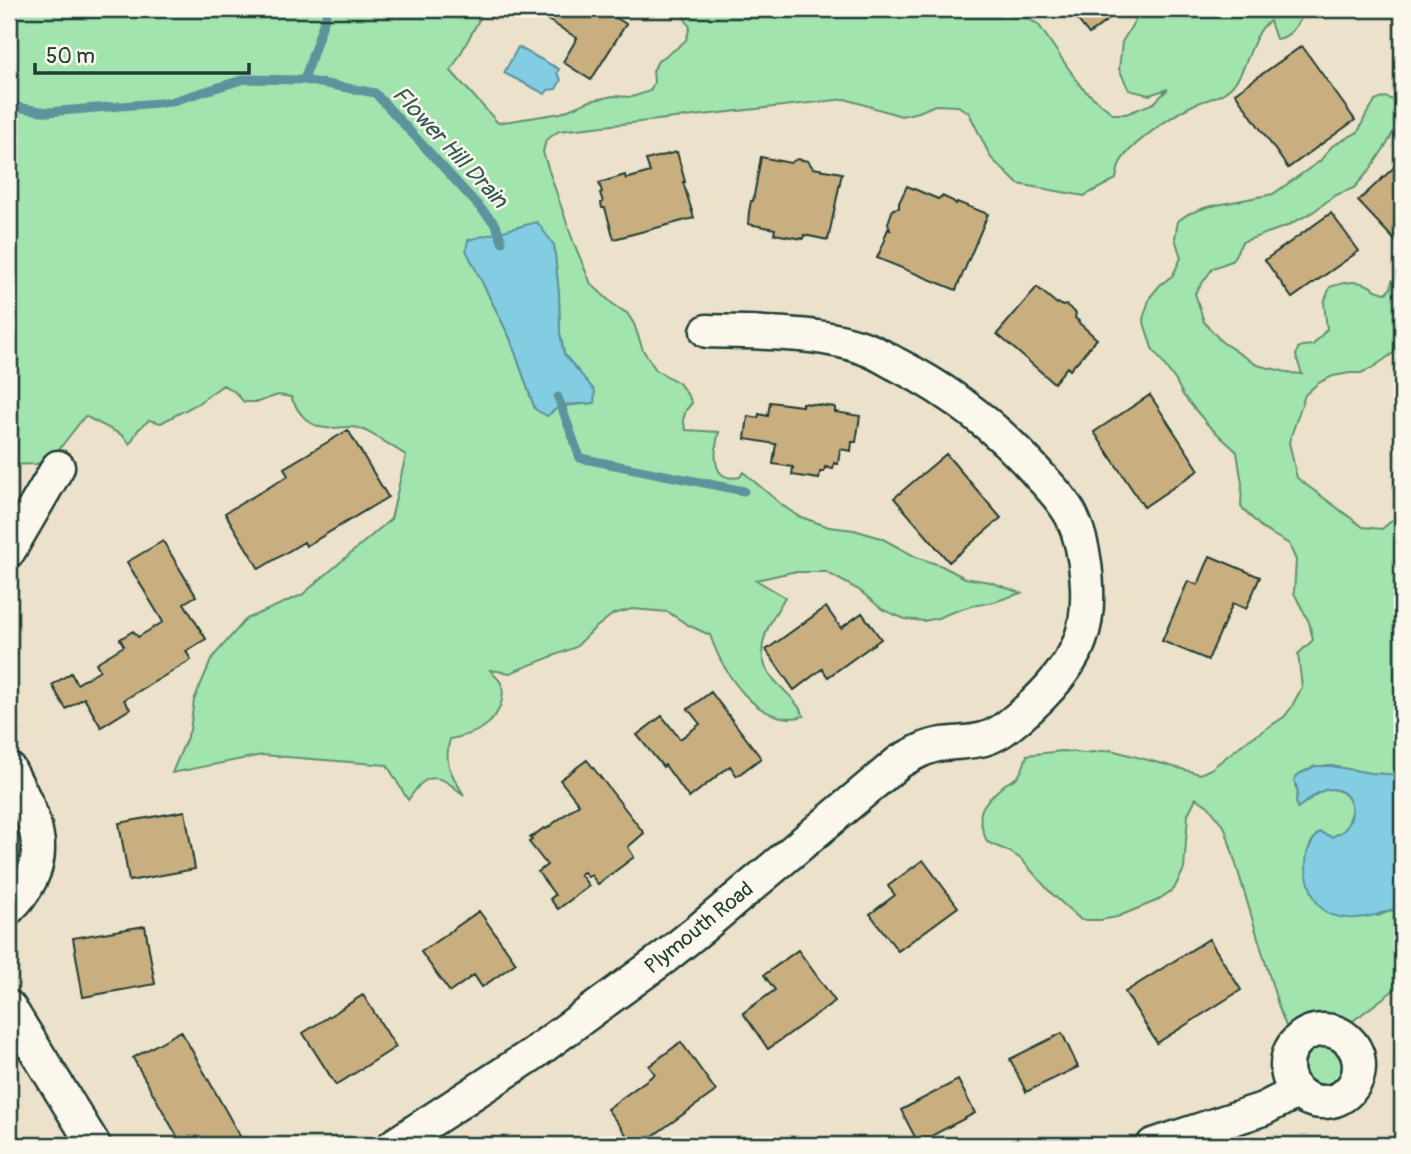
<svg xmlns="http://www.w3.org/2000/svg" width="1411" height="1154" viewBox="0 0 1411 1154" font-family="Pangolin,sans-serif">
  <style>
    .green { fill: #a2e4ad; stroke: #609070; stroke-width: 2; fill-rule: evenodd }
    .water { fill: #83cde3; stroke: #5b939d; stroke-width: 2 }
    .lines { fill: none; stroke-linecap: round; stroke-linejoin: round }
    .stream { stroke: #5b939d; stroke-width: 9 }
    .building { fill: #c9af7f; stroke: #1f3d34; stroke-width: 2 }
    .street-casing { stroke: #1f3d34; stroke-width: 37 }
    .street { stroke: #fbf7ec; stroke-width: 32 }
    .labels { text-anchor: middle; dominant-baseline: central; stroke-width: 5; stroke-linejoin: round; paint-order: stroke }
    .street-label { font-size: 21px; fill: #1f3d34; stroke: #fbf7ec }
    .water-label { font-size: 23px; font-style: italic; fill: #335a57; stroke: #fbf7ec }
  </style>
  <rect width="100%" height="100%" fill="#ece1cb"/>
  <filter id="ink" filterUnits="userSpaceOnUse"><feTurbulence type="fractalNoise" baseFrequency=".0143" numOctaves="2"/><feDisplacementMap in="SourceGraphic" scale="14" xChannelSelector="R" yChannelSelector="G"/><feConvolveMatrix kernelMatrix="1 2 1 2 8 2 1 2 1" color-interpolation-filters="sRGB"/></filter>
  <g filter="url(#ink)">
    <!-- green -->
    <path class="green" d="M9 9H485L451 71 498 123 561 113 590 101 613 96 632 97 650 91 654 82 653 71 658 61 677 48 686 40 690 27 679 9H1010L1038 24 1082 88 1113 114H1126L1154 103 1168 89 1149 95 1129 90 1119 69 1122 42 1134 22 1137 9H1307C1298 22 1293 37 1276 39L1270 21C1251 32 1248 74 1228 90 1219 98 1204 100 1193 105 1174 114 1129 145 1120 163 1118 167 1117 174 1116 179L1084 196 1018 184 991 158 969 113 958 106 935 105 919 112 901 116 845 99 559 131 546 140 543 152 549 171 573 241 591 284 616 307 627 313 634 324 643 350 656 370 679 383 689 397 692 403 686 410 683 420 686 430 719 432C714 451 710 483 740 477L743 472 782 505 798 516 829 527 854 530 881 538 916 557 942 566 965 578 990 582 1021 593 994 602 971 606 950 613 938 618 924 621 905 619 883 610 859 590 826 572H792L756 580 785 597C769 625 748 653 776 682 787 693 797 702 804 716 757 729 723 672 710 635L688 625 668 612 632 609 613 614 594 629 576 647 510 673 490 670C493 674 499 679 501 683 503 688 503 695 502 700 496 726 474 735 450 739 443 763 451 774 464 795 452 786 438 771 423 782 417 786 412 795 408 800L387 765 262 755 172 773 190 730 194 700 212 658 246 619 302 595 391 519 406 455C394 448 370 431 358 428 347 425 336 429 326 428 307 426 298 412 291 397L278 395 258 402H244L235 392 223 385 197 404 161 423 149 420 138 430 130 444 122 435 85 416 53 457 37 464 9 465ZM554 245 559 294 560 333 564 354 594 403 535 409 510 338 489 296Z
      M1402 85V115L1387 144 1369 171 1354 188 1334 196 1313 212 1287 226 1242 242 1232 261 1213 268 1195 293 1204 322 1222 342 1257 365 1291 373 1302 374 1296 356 1298 348 1302 346 1313 345 1327 329 1324 303 1330 287C1342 283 1353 280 1365 284 1373 287 1377 292 1386 293L1391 288 1392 281 1400 276 1402 277V347L1372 368 1361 373H1350L1333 376 1318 383 1305 395 1289 442 1297 478 1363 527 1382 529 1402 512V775L1370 773 1331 766H1315L1299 774 1295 785 1298 792 1296 801 1307 802C1313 796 1321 789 1331 789 1348 790 1356 806 1349 821 1348 824 1346 828 1344 830 1335 838 1323 839 1313 840L1307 853V873L1378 916 1402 906V984L1338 1032C1388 1067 1338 1129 1296 1088 1283 1076 1285 1058 1293 1044L1280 1011 1225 828 1208 806 1196 798 1188 814 1184 869 1174 889 1156 901 1117 917 1100 920H1081L1051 893 1021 859 1010 852 987 842C975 811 979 807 1004 785 1008 782 1014 780 1018 776 1023 771 1025 762 1027 755L1062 751 1085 753 1111 750 1200 774 1211 769 1244 743 1284 717 1291 708 1302 687 1298 654 1313 640 1309 622 1294 593 1296 560 1289 544 1263 529 1241 507 1242 484 1237 452 1208 425 1183 395 1176 381 1152 348 1143 319 1150 297 1160 285 1173 275 1181 258 1175 238 1178 221 1188 214 1207 207 1273 194 1320 161 1332 146 1358 132 1366 115 1375 101 1385 97 1399 102 1401 87Z"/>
    <!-- water -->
    <path class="water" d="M518 47 559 69 557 73 561 80 556 89 548 90 545 94 504 73Z
      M537 222 554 245 559 294 560 333 564 354 595 391 594 403 561 405 547 416 535 409 510 338 466 250 468 240Z
      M1315 766H1331L1370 773 1402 775V906C1381 914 1362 921 1339 917 1339 916 1329 915 1329 914 1311 904 1302 869 1308 851 1310 844 1314 838 1319 832L1332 837C1336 835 1343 832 1346 828 1357 813 1352 791 1332 789 1319 788 1308 802 1297 808L1296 801 1298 792 1294 779 1299 774Z"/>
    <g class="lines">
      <!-- stream -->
      <path class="stream" d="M304 80 328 9
        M9 106 48 112 170 102 245 79 304 80 375 93 496 225 502 242
        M558 397 580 458 744 491"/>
    </g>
    <!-- building -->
    <path class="building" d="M530 9H612L609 13 626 24 591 80 563 62 577 38Z
      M1069 9H1122L1089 34Z
      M1302 46 1355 120 1288 168 1235 93Z
      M677 152 685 182H683L694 218 614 239 605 208H602L601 203 603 202 600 193 602 192 599 183 625 175 626 179 650 172 646 160Z
      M761 157 790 163 797 159 808 161 813 168 842 173 828 240 804 235 803 239 774 234 775 229 748 224 749 212 751 201H753Z
      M1402 160V248L1358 201Z
      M907 186 938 199 942 196 953 201 956 204 957 202 988 214 956 290 877 258 885 240 884 239 888 229 890 230 888 223 893 209 899 208V203Z
      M1331 213 1359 251 1292 298 1265 260Z
      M1037 287 1057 304 1058 303 1063 306 1066 305 1076 313 1075 318 1079 321 1078 322 1097 339 1070 370 1067 367 1054 383 997 334Z
      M1402 362V377L1395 366Z
      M1150 395 1199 470 1144 507 1094 432Z
      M770 402 802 406V403L835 407V412L860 416 856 442H852L851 451 840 449 838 464 834 463 833 469 825 467 824 472H820L819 479 792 475 793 467 773 464 776 444 745 439 748 416 758 418 759 414 768 416Z
      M348 430 388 497 306 546 304 542 259 569 225 513 288 476 284 468Z
      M946 454 1001 518 949 562 894 498Z
      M163 541 196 596 184 603 206 639 186 651 191 660 124 700 130 709 101 727 84 698 66 709 52 685 71 673 77 684 100 670 96 663 124 646 120 639 133 631 138 637 163 622 127 562Z
      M1210 556 1260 577 1246 609 1233 603 1208 660 1162 641 1188 581 1198 585Z
      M826 607 841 628 862 613 881 639 828 677 822 669 794 690 766 650Z
      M711 692 761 758 737 776 730 766 689 798 665 765 663 767 637 735 662 716 680 739 700 724 688 709Z
      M587 760 644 833 628 847 634 857 598 884 591 875 588 877 584 872 580 874 589 886 558 909 550 899 555 895 538 872 547 865 529 842 532 840 530 838 544 828 546 829 579 804 560 780Z
      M185 811 195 869 129 881 119 823Z
      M923 860 958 907 898 951 870 914 895 895 888 886Z
      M479 911 516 963 482 987 474 975 450 992 421 952Z
      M145 926 155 984 83 997 73 938Z
      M1209 939 1241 990 1157 1043 1125 992Z
      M798 950 835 1001 768 1049 743 1013 775 990 764 975Z
      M363 995 396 1047 336 1085 303 1033Z
      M181 1031 240 1136 224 1145H182L133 1058Z
      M1062 1033 1078 1067 1026 1092 1010 1059Z
      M681 1042 716 1091 640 1145H634L607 1109 655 1074 649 1066Z
      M958 1080 975 1113 918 1143 901 1110Z"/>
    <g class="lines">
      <!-- street casing -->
      <g class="street-casing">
        <path id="street" d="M9 551 58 467
          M9 769C36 820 58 860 9 908
          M9 1007 94 1145
          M1287 1066a36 36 0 1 1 72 0a36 36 0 1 1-72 0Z
          M394 1145 533 1054 665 957 700 929 899 762C913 754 927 746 943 744 969 741 986 744 1008 726 1035 705 1068 673 1080 641 1093 607 1087 549 1072 517 1064 501 1051 488 1039 475 998 428 953 393 898 365 888 360 879 354 869 350 823 331 757 333 707 331
          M1153 1145 1263 1109 1297 1092"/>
      </g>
      <!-- street -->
      <use href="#street" class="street"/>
    </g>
  </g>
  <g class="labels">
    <!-- street labels -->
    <g class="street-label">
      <text transform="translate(699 928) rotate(-39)">Plymouth Road</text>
    </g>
    <!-- water labels -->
    <g class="water-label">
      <text transform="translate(450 147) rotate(47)">Flower Hill Drain</text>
    </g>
  </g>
  <!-- margin -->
  <rect width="1411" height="1154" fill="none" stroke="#fbf7ec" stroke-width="35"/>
  <rect x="18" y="18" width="1376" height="1119" fill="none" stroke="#1f3d34" stroke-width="2.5" filter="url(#ink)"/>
  <!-- scale -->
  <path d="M35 63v10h214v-10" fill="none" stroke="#1f3d34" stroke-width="3.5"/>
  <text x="46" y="63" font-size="21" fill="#1f3d34" stroke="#fbf7ec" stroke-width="5" paint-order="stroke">50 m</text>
</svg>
